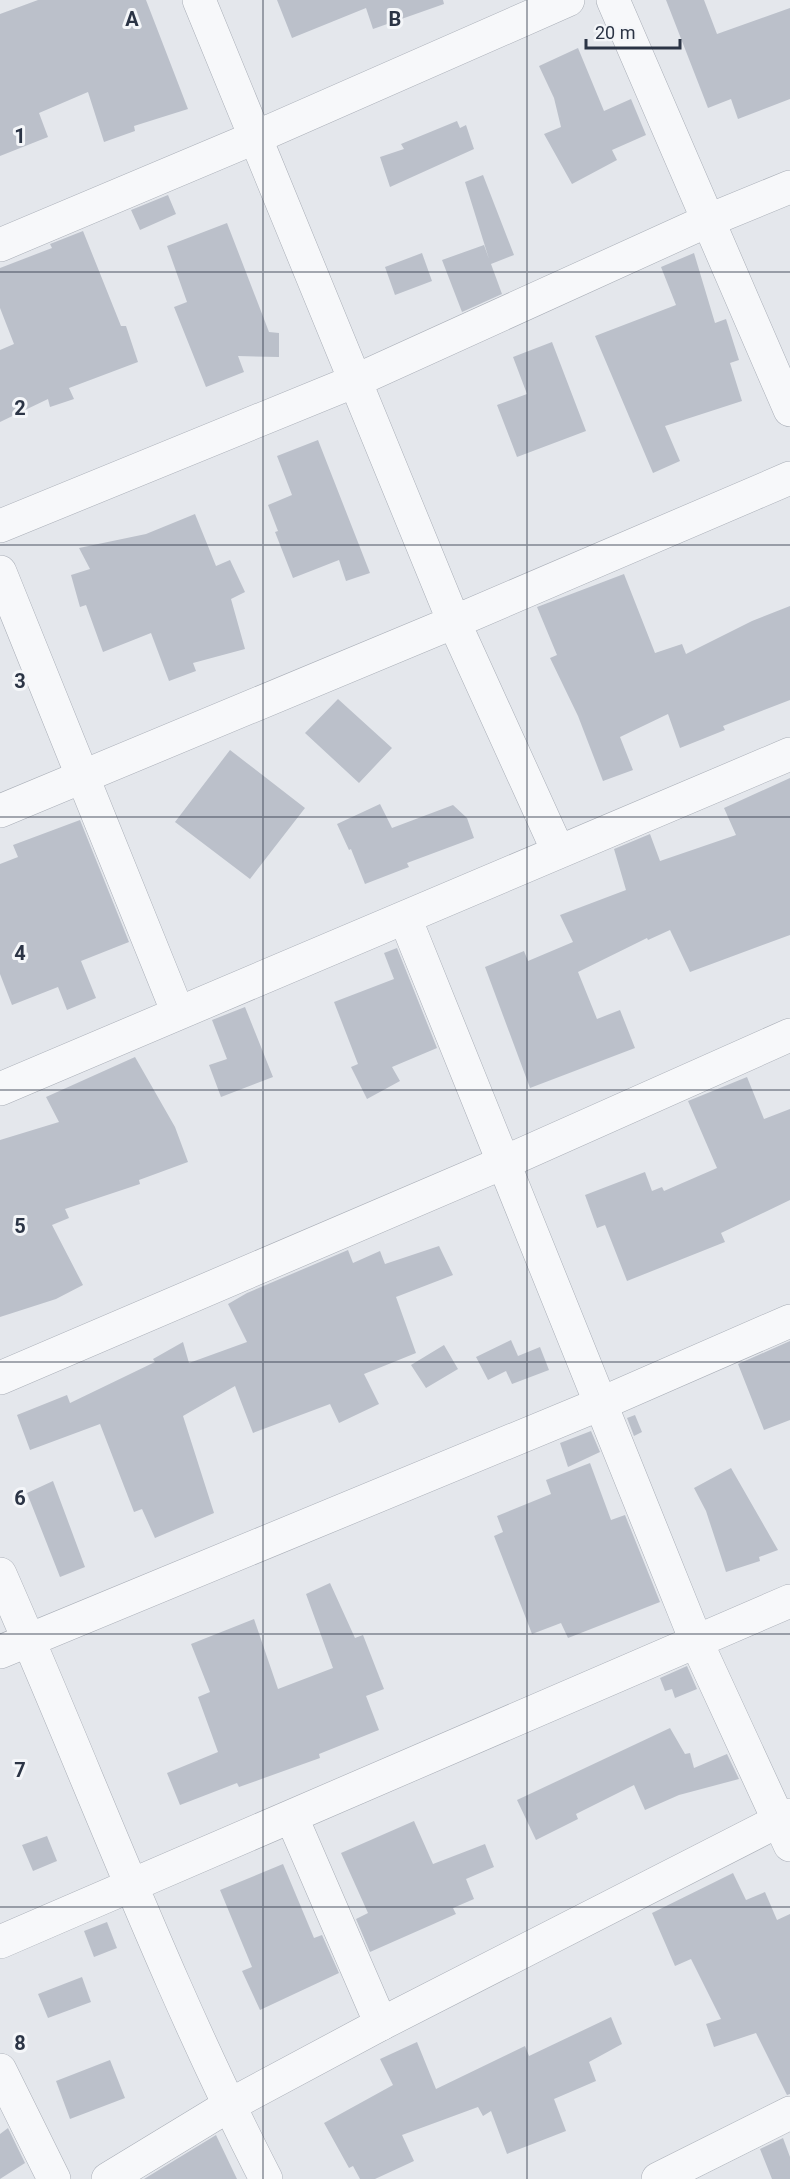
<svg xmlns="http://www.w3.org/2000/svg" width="790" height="2179" viewBox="0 0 790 2179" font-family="Roboto,sans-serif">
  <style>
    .building { fill: #bbc0ca }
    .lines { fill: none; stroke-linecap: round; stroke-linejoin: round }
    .minor-casing { stroke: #a9aeb7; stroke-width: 34 }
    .tertiary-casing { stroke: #a9aeb7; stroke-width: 34 }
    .minor { stroke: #f7f8fa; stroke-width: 33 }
    .tertiary { stroke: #f7f8fa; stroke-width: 33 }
    .grid { fill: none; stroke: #2b3445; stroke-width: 1.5; stroke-opacity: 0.55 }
    .grid-label { font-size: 20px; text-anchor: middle; font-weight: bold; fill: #2b3445; stroke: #f4f6f9; stroke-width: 6; stroke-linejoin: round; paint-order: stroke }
  </style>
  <rect width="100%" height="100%" fill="#e4e7ec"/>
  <!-- building -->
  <path class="building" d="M38 0H146L188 109 134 126 135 131 104 142 88 92 39 113 48 137 0 156V14Z
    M277 0H443L444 4 373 29 366 8 292 38Z
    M666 0H704L717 34 790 8V99L738 119 731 99 708 108Z
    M578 48 604 111 631 99 646 135 612 150 617 160 572 184 544 134 561 127 554 98 539 66Z
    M457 121 460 128 466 125 474 149 390 187 380 157 404 149 401 144Z
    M483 175 514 255 491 264 502 294 462 312 442 260 484 245 489 259 465 182Z
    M168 195 176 214 140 230 131 210Z
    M227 223 269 332 279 333V357L238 356 244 372 206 387 174 307 187 302 167 246Z
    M83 231 121 326H126L138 362 69 388 74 399 50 407 48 399 0 422V350L14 344 0 308V268L52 248 50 244Z
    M422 253 432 281 395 295 385 267Z
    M694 253 715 323 726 319 739 360 730 363 742 401 665 426 680 461 653 473 595 336 676 305 661 267Z
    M552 342 586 431 517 457 497 405 527 394 513 357Z
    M318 440 370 573 346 581 339 560 293 578 275 532 278 531 268 505 292 495 277 456Z
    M195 514 216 566 230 560 245 592 231 599 245 649 193 663 196 671 169 681 151 633 103 652 86 605 80 607 71 575 90 569 79 548 146 534Z
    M624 574 655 653 682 644 686 654 752 621 790 606V700L723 726 725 730 680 748 668 714 620 737 633 770 603 781 578 716 550 658 557 655 537 607Z
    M338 699 392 748 359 783 305 733Z
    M230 750 305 808 250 879 175 822Z
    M790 778V935L690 972 670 930 648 940 647 938 578 972 597 1019 620 1010 635 1048 530 1088 485 967 524 951 528 961 573 942 560 915 626 890 614 849 650 834 660 861 736 835 724 808Z
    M380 804 392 828 453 805 467 818 474 838 407 863 409 867 365 884 351 849 349 850 337 824Z
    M80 820 129 942 81 961 96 998 67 1010 58 987 12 1005 0 974V864L18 857 13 845Z
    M397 948 437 1048 392 1067 400 1081 367 1099 351 1067 358 1064 334 1002 394 979 384 953Z
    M245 1007 273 1077 221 1097 209 1065 227 1059 212 1020Z
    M135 1057 175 1127 188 1162 139 1180 140 1184 65 1209 69 1218 52 1225 83 1285 56 1299 0 1317V1140L59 1122 46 1097Z
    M747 1077 764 1119 790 1109V1200L721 1233 725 1242 627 1281 605 1225 597 1228 585 1195 645 1172 652 1191 662 1187 664 1191 717 1168 688 1101Z
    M439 1246 453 1275 396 1297 416 1353 364 1374 379 1404 339 1423 330 1404 253 1433 235 1386 183 1416 214 1513 155 1538 142 1509 134 1512 100 1424 30 1450 17 1415 67 1395 70 1403 155 1362 153 1359 183 1342 189 1363 247 1342 228 1304 247 1293 348 1250 353 1263 380 1251 385 1264Z
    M511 1340 518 1356 540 1347 549 1370 512 1384 506 1371 488 1380 476 1357Z
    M790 1341V1420L764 1430 738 1364Z
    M444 1345 458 1369 426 1388 411 1365Z
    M635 1415 642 1432 634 1436 627 1418Z
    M591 1431 600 1452 568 1467 560 1443Z
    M590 1463 611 1520 625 1515 660 1602 568 1638 561 1623 532 1634 494 1536 503 1532 497 1516 551 1494 546 1480Z
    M731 1468 778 1550 759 1557 760 1561 726 1572 706 1511 694 1488Z
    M53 1481 85 1567 60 1577 27 1493Z
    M330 1583 355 1638 363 1635 384 1689 366 1696 379 1730 319 1754 320 1758 239 1787 237 1783 180 1805 167 1773 218 1752 198 1697 210 1692 191 1644 254 1619 278 1689 333 1668 306 1594Z
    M687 1666 697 1689 675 1698 672 1689 665 1691 660 1678Z
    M670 1728 685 1754 690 1753 694 1768 727 1754 739 1779 679 1795 645 1810 634 1785 576 1814 578 1819 536 1840 517 1800Z
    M414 1821 433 1864 485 1844 494 1867 466 1879 474 1899 453 1908 456 1914 370 1952 356 1919 368 1913 341 1853Z
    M47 1836 57 1861 33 1871 22 1845Z
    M283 1864 314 1938 322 1935 339 1973 260 2010 242 1971 252 1967 220 1890Z
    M733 1873 746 1900 765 1892 777 1920 790 1914V2094L787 2095 756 2033 714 2047 706 2024 721 2019 691 1959 675 1966 652 1913Z
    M107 1922 117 1948 94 1957 84 1931Z
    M82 1977 91 2002 48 2018 38 1994Z
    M611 2017 622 2044 589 2062 596 2081 554 2099 566 2131 507 2154 491 2111 483 2116 478 2107 402 2135 414 2161 375 2179H360L353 2166 349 2168 324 2123 393 2085 380 2059 417 2042 436 2089 525 2046 529 2056Z
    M110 2060 125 2098 70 2119 56 2081Z
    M8 2128 25 2163 0 2179V2134Z
    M216 2135 237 2179H144Z
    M783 2138 790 2157V2179H772L760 2149Z"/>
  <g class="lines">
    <!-- minor casing -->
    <g class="minor-casing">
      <path id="minor" d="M199 0 454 622 558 851
        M613 0 790 410
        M0 245 254 138 568 0
        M0 526 355 381 707 221 790 187
        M0 572 178 1013
        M0 811 454 622 790 478
        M405 918 697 1643 790 1845
        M0 1089 790 754
        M0 1378 505 1162 790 1035
        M0 1574C89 1776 165 1983 266 2179
        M0 1652 600 1404 790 1321
        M292 1818 381 2024
        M0 1942 790 1601
        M0 2070 54 2179
        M658 2179 790 2113"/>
    </g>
    <!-- tertiary casing -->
    <g class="tertiary-casing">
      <path id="tertiary" d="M108 2179 228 2106 381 2024 790 1815"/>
    </g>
    <!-- minor -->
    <use href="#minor" class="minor"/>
    <!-- tertiary -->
    <use href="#tertiary" class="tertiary"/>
  </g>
  <!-- grid -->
  <path class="grid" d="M263 0V2179M527 0V2179M0 272H790M0 545H790M0 817H790M0 1090H790M0 1362H790M0 1634H790M0 1907H790"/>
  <g class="grid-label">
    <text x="132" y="26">A</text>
    <text x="395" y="26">B</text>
    <text x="20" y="143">1</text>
    <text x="20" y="415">2</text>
    <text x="20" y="688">3</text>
    <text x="20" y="960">4</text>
    <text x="20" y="1233">5</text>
    <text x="20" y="1505">6</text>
    <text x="20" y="1777">7</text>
    <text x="20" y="2050">8</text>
  </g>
  <!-- scale -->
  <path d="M586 39v9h94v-9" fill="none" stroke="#2b3445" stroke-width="3"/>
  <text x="595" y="39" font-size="18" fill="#2b3445" stroke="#f4f6f9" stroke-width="4.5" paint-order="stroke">20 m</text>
</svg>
